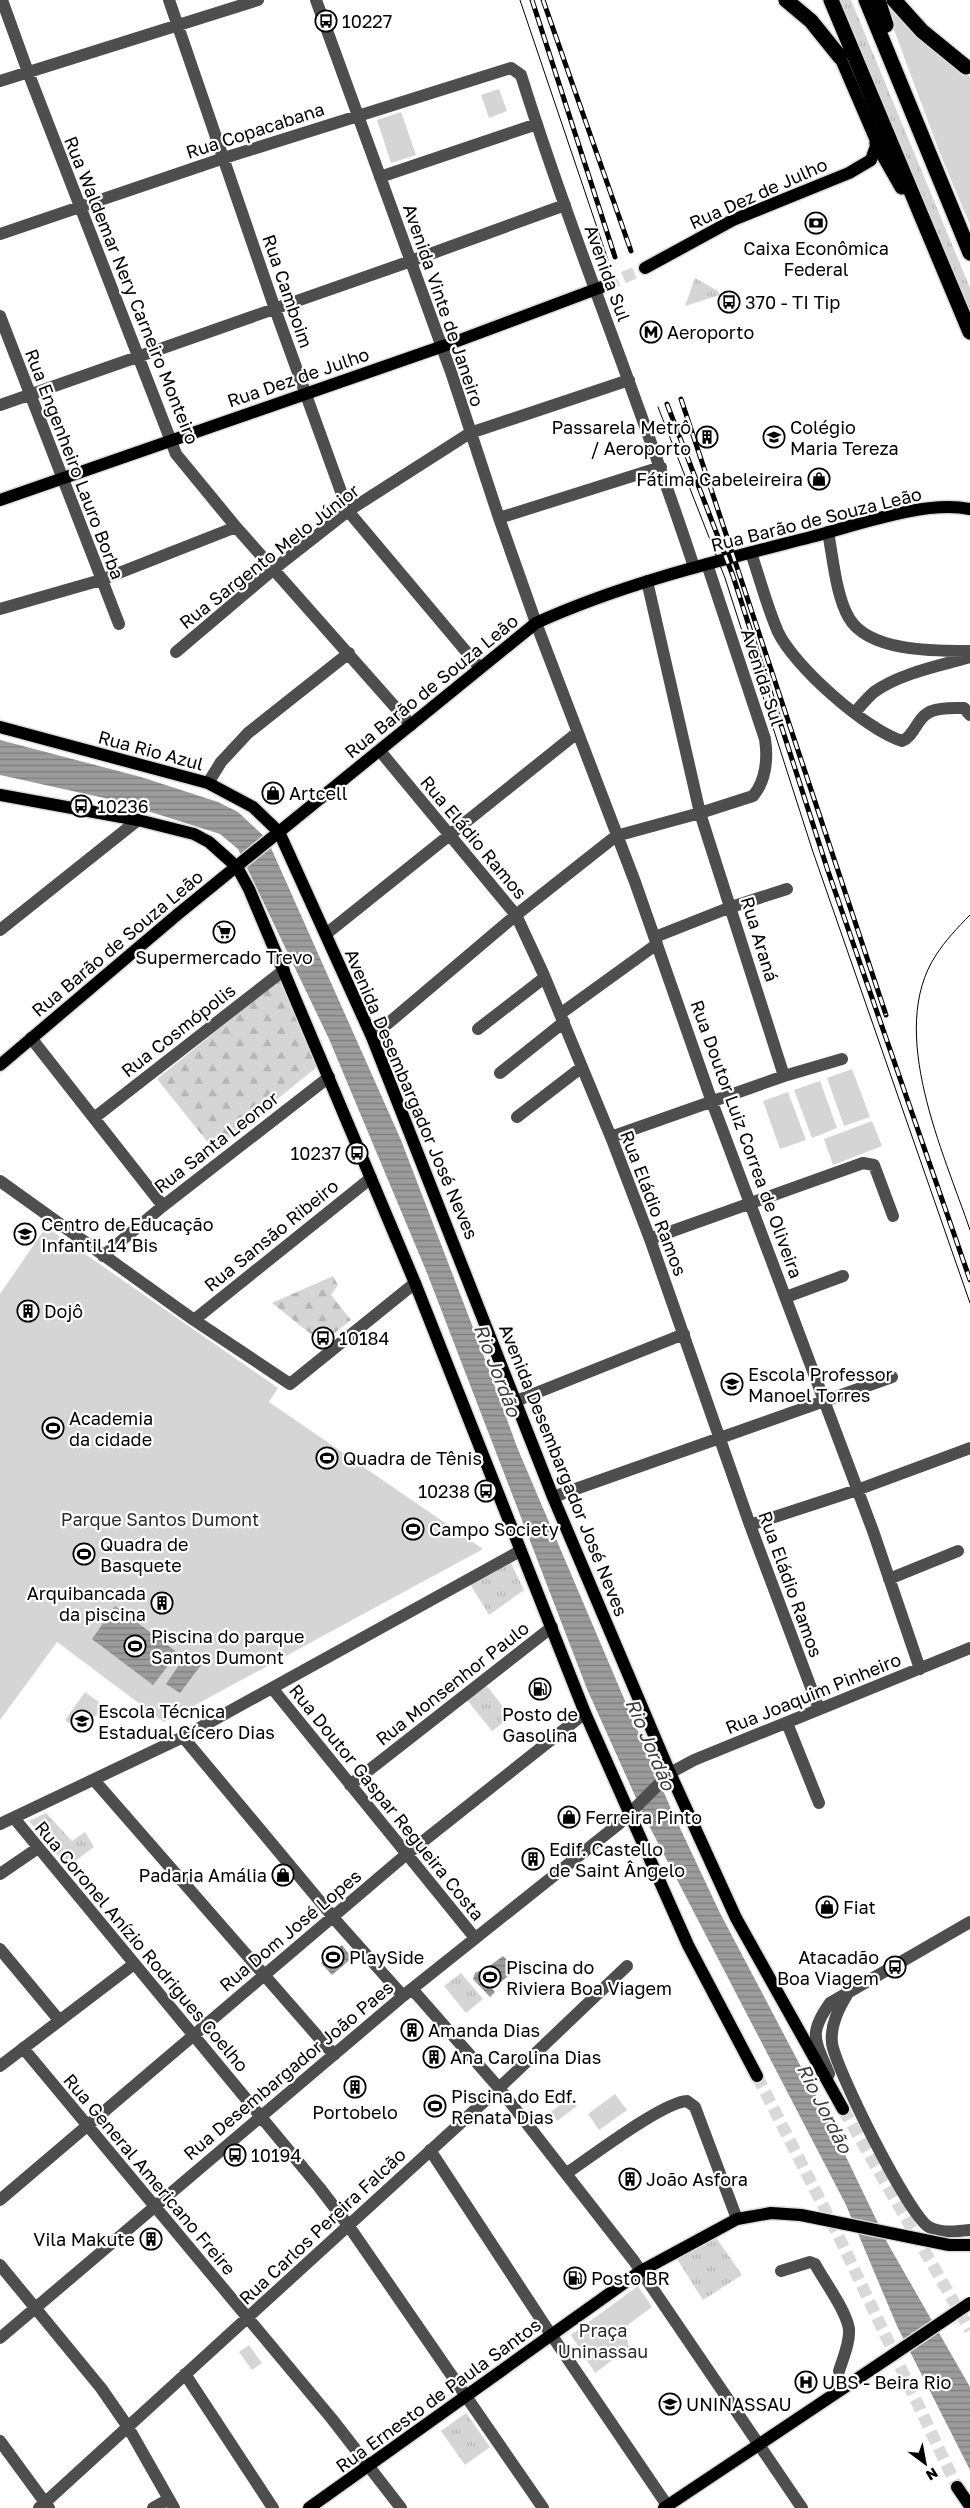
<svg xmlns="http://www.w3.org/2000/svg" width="970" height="2508" viewBox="0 0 970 2508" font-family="'Golos Text',sans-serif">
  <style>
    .grass { fill: url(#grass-tufts) }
    .forest { fill: url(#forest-firs) }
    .park { fill: #d5d5d5 }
    .water { fill: url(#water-rules) }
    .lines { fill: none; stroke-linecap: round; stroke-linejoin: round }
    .major-tunnel { stroke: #d9d9d9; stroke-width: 12; stroke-dasharray: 12 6; stroke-linecap: butt }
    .major-casing { stroke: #dbdbdb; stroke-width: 15 }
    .highway-casing { stroke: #dbdbdb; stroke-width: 18 }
    .minor { stroke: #4e4e4e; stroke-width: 12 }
    .major { stroke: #000; stroke-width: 12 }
    .highway { stroke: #000; stroke-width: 15 }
    .tram { stroke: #000; stroke-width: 1 }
    .rail-casing { stroke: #000; stroke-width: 5 }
    .rail { stroke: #fff; stroke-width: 3; stroke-dasharray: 9; stroke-linecap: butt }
    .major-bridge-casing { stroke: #dbdbdb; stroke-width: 15; stroke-linecap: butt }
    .major-bridge { stroke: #000; stroke-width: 12 }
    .labels { text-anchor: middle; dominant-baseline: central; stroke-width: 4.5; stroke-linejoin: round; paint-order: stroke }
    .poi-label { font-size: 18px; fill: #000; stroke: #fff; text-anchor: start }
    .street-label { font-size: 18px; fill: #000; stroke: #fff }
    .park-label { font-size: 18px; fill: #2c2c2c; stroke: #fff }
    .water-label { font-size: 19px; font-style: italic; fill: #3d3d3d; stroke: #fff }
  </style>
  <defs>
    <pattern id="grass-tufts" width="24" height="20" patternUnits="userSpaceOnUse" patternTransform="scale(1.25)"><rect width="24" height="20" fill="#d5d5d5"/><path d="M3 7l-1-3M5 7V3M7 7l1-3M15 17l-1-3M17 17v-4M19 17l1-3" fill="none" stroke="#b5b5b5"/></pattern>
    <pattern id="forest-firs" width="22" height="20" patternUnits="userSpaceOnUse" patternTransform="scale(1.25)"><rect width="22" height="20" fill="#d5d5d5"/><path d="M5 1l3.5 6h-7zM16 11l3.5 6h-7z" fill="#b5b5b5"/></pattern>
    <pattern id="water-rules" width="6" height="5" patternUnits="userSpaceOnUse" patternTransform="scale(1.25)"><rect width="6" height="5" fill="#9c9c9c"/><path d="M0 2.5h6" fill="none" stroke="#7d7d7d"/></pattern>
  </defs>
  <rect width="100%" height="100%" fill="#fff"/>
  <!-- grass -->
  <path class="grass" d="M837 0H851L970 288V321Z
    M695 278 718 291 720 295 685 306Z
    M510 1561 524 1590 489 1615 470 1584Z
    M487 1686 511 1717 492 1731 467 1700Z
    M46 1813 72 1841 85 1832 94 1847 67 1867 29 1821Z
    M461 1973 483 1999 466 2013 444 1986Z
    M713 2233 742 2275 703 2300 677 2259Z
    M466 2413 490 2447 465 2465 441 2431Z"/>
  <!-- forest -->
  <path class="forest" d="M278 981 282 982 317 1067 214 1150 157 1079Z
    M333 1276 338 1285 331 1295 351 1320 322 1343 272 1303Z"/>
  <!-- park -->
  <path class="park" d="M883 0H892L932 44 970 77V225L939 151Z
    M499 89 507 111 489 118 481 95Z
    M401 112 416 155 391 163 377 120Z
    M852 1069 870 1117 844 1126 827 1078Z
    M820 1081 837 1128 812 1138 794 1090Z
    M788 1092 806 1140 780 1149 763 1101Z
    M872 1121 882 1146 833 1165 824 1139Z
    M46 1227 278 1388 269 1402 483 1549 164 1722 57 1642 0 1720V1294Z
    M85 1692 110 1710 95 1716 78 1730 65 1720Z
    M615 2094 627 2110 599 2130 588 2114Z
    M570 2097 577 2106 557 2121 551 2112Z
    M638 2286 652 2307 625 2327 629 2348 595 2373 571 2335Z
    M249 2345 262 2363 252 2370 239 2352Z"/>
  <!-- water -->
  <path class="water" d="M0 740 141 777 218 802 238 812 267 839 401 1140 482 1351 517 1447 671 1809 720 1913 820 2103 888 2244 970 2387V2470L897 2326 846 2205 645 1818 587 1689 427 1273 329 1039 238 849 220 834 113 800 0 775Z
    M115 1606 178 1653 153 1685 92 1639Z
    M186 1655 201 1665 180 1693 166 1684Z
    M342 1945 352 1958 332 1975 321 1963Z
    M503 1956 509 1962V1975L501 1982 491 1979 486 1982 495 1992 490 1997 473 1979 475 1973 488 1967Z"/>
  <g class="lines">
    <!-- major-tunnel -->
    <path class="major-tunnel" d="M607 285 645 268
      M757 2076 839 2237 957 2487
      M843 2109 970 2330"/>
    <!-- major casing -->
    <g class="major-casing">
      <path id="major" d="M645 268 733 220 849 173 871 160 877 143 840 57
        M0 500 452 343 607 285
        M0 727 208 783 253 807 279 832 372 1037 553 1497 670 1773 736 1918 843 2109
        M0 795 138 820 194 834 209 842 237 867 249 889 415 1283 585 1713 688 1945 757 2076
        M0 1065 178 914 536 623C624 583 718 561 811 537 857 525 924 500 970 509
        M957 2487 970 2506
        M309 2508 641 2271 737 2219 771 2213 801 2215
        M664 2508 860 2377"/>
    </g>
    <!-- highway casing -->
    <g class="highway-casing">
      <path id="highway" d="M786 0 811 21 840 57
        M831 0 970 332
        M866 0 970 253
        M878 0 886 25
        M894 0 922 31 966 67
        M877 143 902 187"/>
    </g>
    <!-- minor -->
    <path class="minor" d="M2 0 28 72 176 454 236 527 411 725
      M169 0 275 309 348 511 480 668
      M316 0 451 372 499 518 536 623 635 882 712 1102 873 1531 920 1669
      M0 81 258 0
      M380 177 537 124
      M0 234 224 158 511 68 521 75C573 241 640 402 694 567
      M0 316 119 624
      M0 405 411 261 565 205
      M499 518 661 467
      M828 532C833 558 836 596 849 618 869 652 935 651 970 651
      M751 553C760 579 767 607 778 632 794 666 866 730 902 741 915 736 917 716 932 711 941 707 954 708 964 708L970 715
      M647 581 700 813 784 1076
      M0 609 101 580 236 527
      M176 652 274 569 348 511 470 433 629 380
      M855 712C861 706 867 698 874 692 901 673 939 666 970 657
      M380 751 516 915 543 973 613 1142 650 1239 750 1525 819 1709
      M208 783 221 762 248 733 349 653
      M0 930 138 820
      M326 934 577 733
      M655 937 731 907 787 889
      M560 1014 657 944
      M478 1029 544 978
      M372 1037 516 915 616 836 700 813 753 796C766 781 768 758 765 739L707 564
      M31 1038 163 1206
      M500 1073 564 1022
      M517 1117 582 1067
      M94 1118 284 970
      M611 1137 784 1076 842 1059
      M0 1181 194 1320 290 1384 415 1283
      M650 1239 863 1163 874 1165 893 1216
      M103 1256 163 1206 329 1077
      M786 1297 843 1276
      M194 1320 371 1178
      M516 1401 684 1334
      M553 1497 892 1377
      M750 1525 857 1490 970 1448
      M889 1579 958 1551
      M272 1688 475 1938
      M787 1723 819 1803
      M183 1737 338 1923 403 1996
      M94 1780 334 2055
      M350 1785 552 1627
      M14 1818 319 2187 348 2225 543 2508
      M0 1824 183 1737 520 1551
      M0 1874 38 1848
      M0 1949 59 2020
      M412 1989 499 2088 634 2261 802 2508
      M848 1993C839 2008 830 2025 832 2043 835 2068 909 2216 929 2227 942 2234 956 2231 970 2230
      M23 2048 332 2419 401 2508
      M0 2066 134 1964
      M829 2074C816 2041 807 2035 830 2003L970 1922
      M430 2150 546 2327 669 2508
      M567 2173C591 2157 663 2102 687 2101L695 2107 737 2219
      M0 2200 402 1858 585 1713
      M0 2265 101 2388 128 2427 174 2508
      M781 2271 810 2262 815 2264C824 2281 846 2310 849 2329 850 2343 843 2358 839 2371
      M0 2338 403 1996 620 1823 670 1773 694 1760 970 1648
      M185 2374 273 2508
      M0 2441 49 2508
      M39 2508 499 2088 627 1966
      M153 2508 169 2499"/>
    <!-- major -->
    <use href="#major" class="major"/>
    <!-- highway -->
    <use href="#highway" class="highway"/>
    <!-- tram -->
    <path class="tram" d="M520 0 608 260
      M658 407 725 578 813 852 970 1303
      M970 915C958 927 945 941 936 955 886 1031 944 1153 970 1230"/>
    <!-- rail casing -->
    <g class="rail-casing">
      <path id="rail" d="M532 0 615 257
        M543 0 631 251
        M681 399 886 1015
        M667 404 733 576 828 871 970 1280"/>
    </g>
    <!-- rail -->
    <use href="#rail" class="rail"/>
    <!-- major-bridge casing -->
    <g class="major-bridge-casing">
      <path id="major-bridge" d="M801 2215 949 2245H970
        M860 2377 970 2303"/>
    </g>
    <!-- major-bridge -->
    <use href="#major-bridge" class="major-bridge"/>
  </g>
  <!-- icons -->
  <defs>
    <g id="bus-ring" transform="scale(1.125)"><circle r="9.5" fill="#fff" stroke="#000" stroke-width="1.5"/><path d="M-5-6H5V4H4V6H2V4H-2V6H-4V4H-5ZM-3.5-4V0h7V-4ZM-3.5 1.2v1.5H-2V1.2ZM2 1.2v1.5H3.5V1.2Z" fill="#000"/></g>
    <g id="bank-ring" transform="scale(1.125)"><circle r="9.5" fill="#fff" stroke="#000" stroke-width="1.5"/><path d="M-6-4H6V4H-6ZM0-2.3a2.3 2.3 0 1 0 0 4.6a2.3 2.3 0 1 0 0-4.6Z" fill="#000"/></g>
    <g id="metro-ring" transform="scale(1.125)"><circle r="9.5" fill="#fff" stroke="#000" stroke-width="1.5"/><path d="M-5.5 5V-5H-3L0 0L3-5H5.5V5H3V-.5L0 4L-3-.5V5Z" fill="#000"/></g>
    <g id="building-ring" transform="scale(1.125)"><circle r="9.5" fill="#fff" stroke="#000" stroke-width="1.5"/><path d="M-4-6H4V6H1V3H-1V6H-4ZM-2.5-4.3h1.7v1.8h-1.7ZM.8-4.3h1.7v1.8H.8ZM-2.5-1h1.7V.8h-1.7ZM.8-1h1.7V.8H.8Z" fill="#000"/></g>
    <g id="school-ring" transform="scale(1.125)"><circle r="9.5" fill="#fff" stroke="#000" stroke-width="1.5"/><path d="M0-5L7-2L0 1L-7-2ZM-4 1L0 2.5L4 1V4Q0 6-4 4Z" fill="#000"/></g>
    <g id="shop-ring" transform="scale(1.125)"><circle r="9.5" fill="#fff" stroke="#000" stroke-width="1.5"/><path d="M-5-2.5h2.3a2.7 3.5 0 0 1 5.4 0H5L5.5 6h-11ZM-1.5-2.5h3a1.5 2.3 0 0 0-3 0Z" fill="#000"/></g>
    <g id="supermarket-ring" transform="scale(1.125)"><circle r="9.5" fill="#fff" stroke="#000" stroke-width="1.5"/><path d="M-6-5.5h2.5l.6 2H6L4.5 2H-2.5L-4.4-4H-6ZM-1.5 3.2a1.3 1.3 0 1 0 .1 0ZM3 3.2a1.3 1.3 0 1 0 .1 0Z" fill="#000"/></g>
    <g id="stadium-ring" transform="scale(1.125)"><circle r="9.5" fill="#fff" stroke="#000" stroke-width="1.5"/><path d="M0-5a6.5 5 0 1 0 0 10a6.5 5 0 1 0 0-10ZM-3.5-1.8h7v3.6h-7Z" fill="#000"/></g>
    <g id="fuel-ring" transform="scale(1.125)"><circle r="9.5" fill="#fff" stroke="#000" stroke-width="1.5"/><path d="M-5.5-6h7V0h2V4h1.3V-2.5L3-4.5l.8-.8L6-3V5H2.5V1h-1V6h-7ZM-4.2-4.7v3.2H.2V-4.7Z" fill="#000"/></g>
    <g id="hospital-ring" transform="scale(1.125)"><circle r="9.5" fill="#fff" stroke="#000" stroke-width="1.5"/><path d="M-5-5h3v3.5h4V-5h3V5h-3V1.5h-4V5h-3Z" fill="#000"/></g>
    <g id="university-ring" transform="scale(1.125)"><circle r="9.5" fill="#fff" stroke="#000" stroke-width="1.5"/><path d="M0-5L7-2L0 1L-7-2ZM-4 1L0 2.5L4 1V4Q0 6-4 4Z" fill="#000"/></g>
  </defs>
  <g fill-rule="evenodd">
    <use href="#bus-ring" x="326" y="21"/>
    <use href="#bank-ring" x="816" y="223"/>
    <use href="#bus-ring" x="729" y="302"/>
    <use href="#metro-ring" x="651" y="332"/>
    <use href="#building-ring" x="707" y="437"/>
    <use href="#school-ring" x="774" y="437"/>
    <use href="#shop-ring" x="819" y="479"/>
    <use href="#shop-ring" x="273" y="793"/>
    <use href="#bus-ring" x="81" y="806"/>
    <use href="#supermarket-ring" x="224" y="932"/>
    <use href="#bus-ring" x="357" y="1153"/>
    <use href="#school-ring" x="25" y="1234"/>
    <use href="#building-ring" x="28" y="1311"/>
    <use href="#bus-ring" x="323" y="1338"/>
    <use href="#school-ring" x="732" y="1384"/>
    <use href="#stadium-ring" x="53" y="1428"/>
    <use href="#stadium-ring" x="327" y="1458"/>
    <use href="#bus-ring" x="486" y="1491"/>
    <use href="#stadium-ring" x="413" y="1529"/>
    <use href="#stadium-ring" x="84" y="1554"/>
    <use href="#building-ring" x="162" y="1603"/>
    <use href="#stadium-ring" x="135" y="1646"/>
    <use href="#fuel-ring" x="540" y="1689"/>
    <use href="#school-ring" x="82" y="1721"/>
    <use href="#shop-ring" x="569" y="1817"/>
    <use href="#building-ring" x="533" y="1859"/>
    <use href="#shop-ring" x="283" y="1875"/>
    <use href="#shop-ring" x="827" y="1907"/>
    <use href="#stadium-ring" x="333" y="1957"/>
    <use href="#bus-ring" x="895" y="1967"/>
    <use href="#stadium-ring" x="490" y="1977"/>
    <use href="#building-ring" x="412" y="2030"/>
    <use href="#building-ring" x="434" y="2057"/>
    <use href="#building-ring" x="355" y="2087"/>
    <use href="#stadium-ring" x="435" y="2106"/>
    <use href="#bus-ring" x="235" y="2155"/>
    <use href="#building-ring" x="630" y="2179"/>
    <use href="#building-ring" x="151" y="2239"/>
    <use href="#fuel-ring" x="575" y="2278"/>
    <use href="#hospital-ring" x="806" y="2382"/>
    <use href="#university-ring" x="670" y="2404"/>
  </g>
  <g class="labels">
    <!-- poi labels -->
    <g class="poi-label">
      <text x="342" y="21">10227</text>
      <text x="816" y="248" text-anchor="middle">Caixa Econômica<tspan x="816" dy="21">Federal</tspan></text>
      <text x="745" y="302">370 - TI Tip</text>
      <text x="667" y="332">Aeroporto</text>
      <text x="691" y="427" text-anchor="end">Passarela Metrô<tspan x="691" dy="21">/ Aeroporto</tspan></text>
      <text x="790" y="427">Colégio<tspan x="790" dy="21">Maria Tereza</tspan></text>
      <text x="803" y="479" text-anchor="end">Fátima Cabeleireira</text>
      <text x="289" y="793">Artcell</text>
      <text x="97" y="806">10236</text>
      <text x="224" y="957" text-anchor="middle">Supermercado Trevo</text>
      <text x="341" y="1153" text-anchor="end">10237</text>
      <text x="41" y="1224">Centro de Educação<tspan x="41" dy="21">Infantil 14 Bis</tspan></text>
      <text x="44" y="1311">Dojô</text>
      <text x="339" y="1338">10184</text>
      <text x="748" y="1374">Escola Professor<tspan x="748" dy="21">Manoel Torres</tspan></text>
      <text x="69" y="1418">Academia<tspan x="69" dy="21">da cidade</tspan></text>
      <text x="343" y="1458">Quadra de Tênis</text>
      <text x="470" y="1491" text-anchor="end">10238</text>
      <text x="429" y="1529">Campo Society</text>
      <text x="100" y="1544">Quadra de<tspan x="100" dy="21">Basquete</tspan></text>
      <text x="146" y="1593" text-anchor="end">Arquibancada<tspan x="146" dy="21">da piscina</tspan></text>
      <text x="151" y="1636">Piscina do parque<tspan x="151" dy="21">Santos Dumont</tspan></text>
      <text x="98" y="1711">Escola Técnica<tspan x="98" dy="21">Estadual Cícero Dias</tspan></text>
      <text x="540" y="1714" text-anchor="middle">Posto de<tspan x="540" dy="21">Gasolina</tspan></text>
      <text x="585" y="1817">Ferreira Pinto</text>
      <text x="549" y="1849">Edif. Castello<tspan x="549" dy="21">de Saint Ângelo</tspan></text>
      <text x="267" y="1875" text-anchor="end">Padaria Amália</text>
      <text x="843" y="1907">Fiat</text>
      <text x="349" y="1957">PlaySide</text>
      <text x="879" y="1957" text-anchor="end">Atacadão<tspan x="879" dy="21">Boa Viagem</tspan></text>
      <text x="506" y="1967">Piscina do<tspan x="506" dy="21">Riviera Boa Viagem</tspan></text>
      <text x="428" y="2030">Amanda Dias</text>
      <text x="450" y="2057">Ana Carolina Dias</text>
      <text x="451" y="2096">Piscina do Edf.<tspan x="451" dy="21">Renata Dias</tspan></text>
      <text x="355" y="2112" text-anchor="middle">Portobelo</text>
      <text x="251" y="2155">10194</text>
      <text x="646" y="2179">João Asfora</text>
      <text x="135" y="2239" text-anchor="end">Vila Makute</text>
      <text x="591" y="2278">Posto BR</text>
      <text x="822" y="2382">UBS - Beira Rio</text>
      <text x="686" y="2404">UNINASSAU</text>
    </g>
    <!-- street labels -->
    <g class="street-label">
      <text transform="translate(255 130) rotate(-18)">Rua Copacabana</text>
      <text transform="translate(758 193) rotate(-24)">Rua Dez de Julho</text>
      <text transform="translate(608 273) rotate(70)">Avenida Sul</text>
      <text transform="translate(132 290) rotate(68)">Rua Waldemar Nery Carneiro Monteiro</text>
      <text transform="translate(288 291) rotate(71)">Rua Camboim</text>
      <text transform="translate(444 305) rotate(71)">Avenida Vinte de Janeiro</text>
      <text transform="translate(298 377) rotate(-19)">Rua Dez de Julho</text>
      <text transform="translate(75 464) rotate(69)">Rua Engenheiro Lauro Borba</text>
      <text transform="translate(816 519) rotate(-14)">Rua Barão de Souza Leão</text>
      <text transform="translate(269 556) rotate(-38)">Rua Sargento Melo Júnior</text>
      <text transform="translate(763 677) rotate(72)">Avenida Sul</text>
      <text transform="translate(431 686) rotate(-39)">Rua Barão de Souza Leão</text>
      <text transform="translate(151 750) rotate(15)">Rua Rio Azul</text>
      <text transform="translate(474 837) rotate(50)">Rua Eládio Ramos</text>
      <text transform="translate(760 939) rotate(73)">Rua Araná</text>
      <text transform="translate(117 943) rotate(-40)">Rua Barão de Souza Leão</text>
      <text transform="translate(178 1030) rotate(-38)">Rua Cosmópolis</text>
      <text transform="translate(412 1094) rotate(67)">Avenida Desembargador José Neves</text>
      <text transform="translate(747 1139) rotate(70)">Rua Doutor Luiz Correa de Oliveira</text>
      <text transform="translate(216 1142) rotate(-38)">Rua Santa Leonor</text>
      <text transform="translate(654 1203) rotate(69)">Rua Eládio Ramos</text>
      <text transform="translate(271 1235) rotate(-39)">Rua Sansão Ribeiro</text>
      <text transform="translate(564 1470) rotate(68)">Avenida Desembargador José Neves</text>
      <text transform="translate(791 1584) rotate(70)">Rua Eládio Ramos</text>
      <text transform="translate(452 1683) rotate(-38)">Rua Monsenhor Paulo</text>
      <text transform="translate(813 1693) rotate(-22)">Rua Joaquim Pinheiro</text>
      <text transform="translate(387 1802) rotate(51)">Rua Doutor Gaspar Regueira Costa</text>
      <text transform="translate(290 1930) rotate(-40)">Rua Dom José Lopes</text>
      <text transform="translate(142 1946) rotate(50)">Rua Coronel Anízio Rodrigues Coelho</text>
      <text transform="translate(288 2070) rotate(-40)">Rua Desembargador João Paes</text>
      <text transform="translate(150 2174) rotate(50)">Rua General Americano Freire</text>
      <text transform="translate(322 2226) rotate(-43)">Rua Carlos Pereira Falcão</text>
      <text transform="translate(438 2395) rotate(-36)">Rua Ernesto de Paula Santos</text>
    </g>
    <!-- park labels -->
    <g class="park-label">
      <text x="160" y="1519">Parque Santos Dumont</text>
      <text x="603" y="2330">Praça<tspan x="603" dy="21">Uninassau</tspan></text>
    </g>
    <!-- water labels -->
    <g class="water-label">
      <text transform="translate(498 1370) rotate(69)">Rio Jordão</text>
      <text transform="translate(651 1744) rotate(67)">Rio Jordão</text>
      <text transform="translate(825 2108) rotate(63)">Rio Jordão</text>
    </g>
  </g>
  <!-- north arrow -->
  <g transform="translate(925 2463) rotate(148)" stroke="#ffffff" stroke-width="4" paint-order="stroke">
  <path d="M0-4L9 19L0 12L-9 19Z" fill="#000000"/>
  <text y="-8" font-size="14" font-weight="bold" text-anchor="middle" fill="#000000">N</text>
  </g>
</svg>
